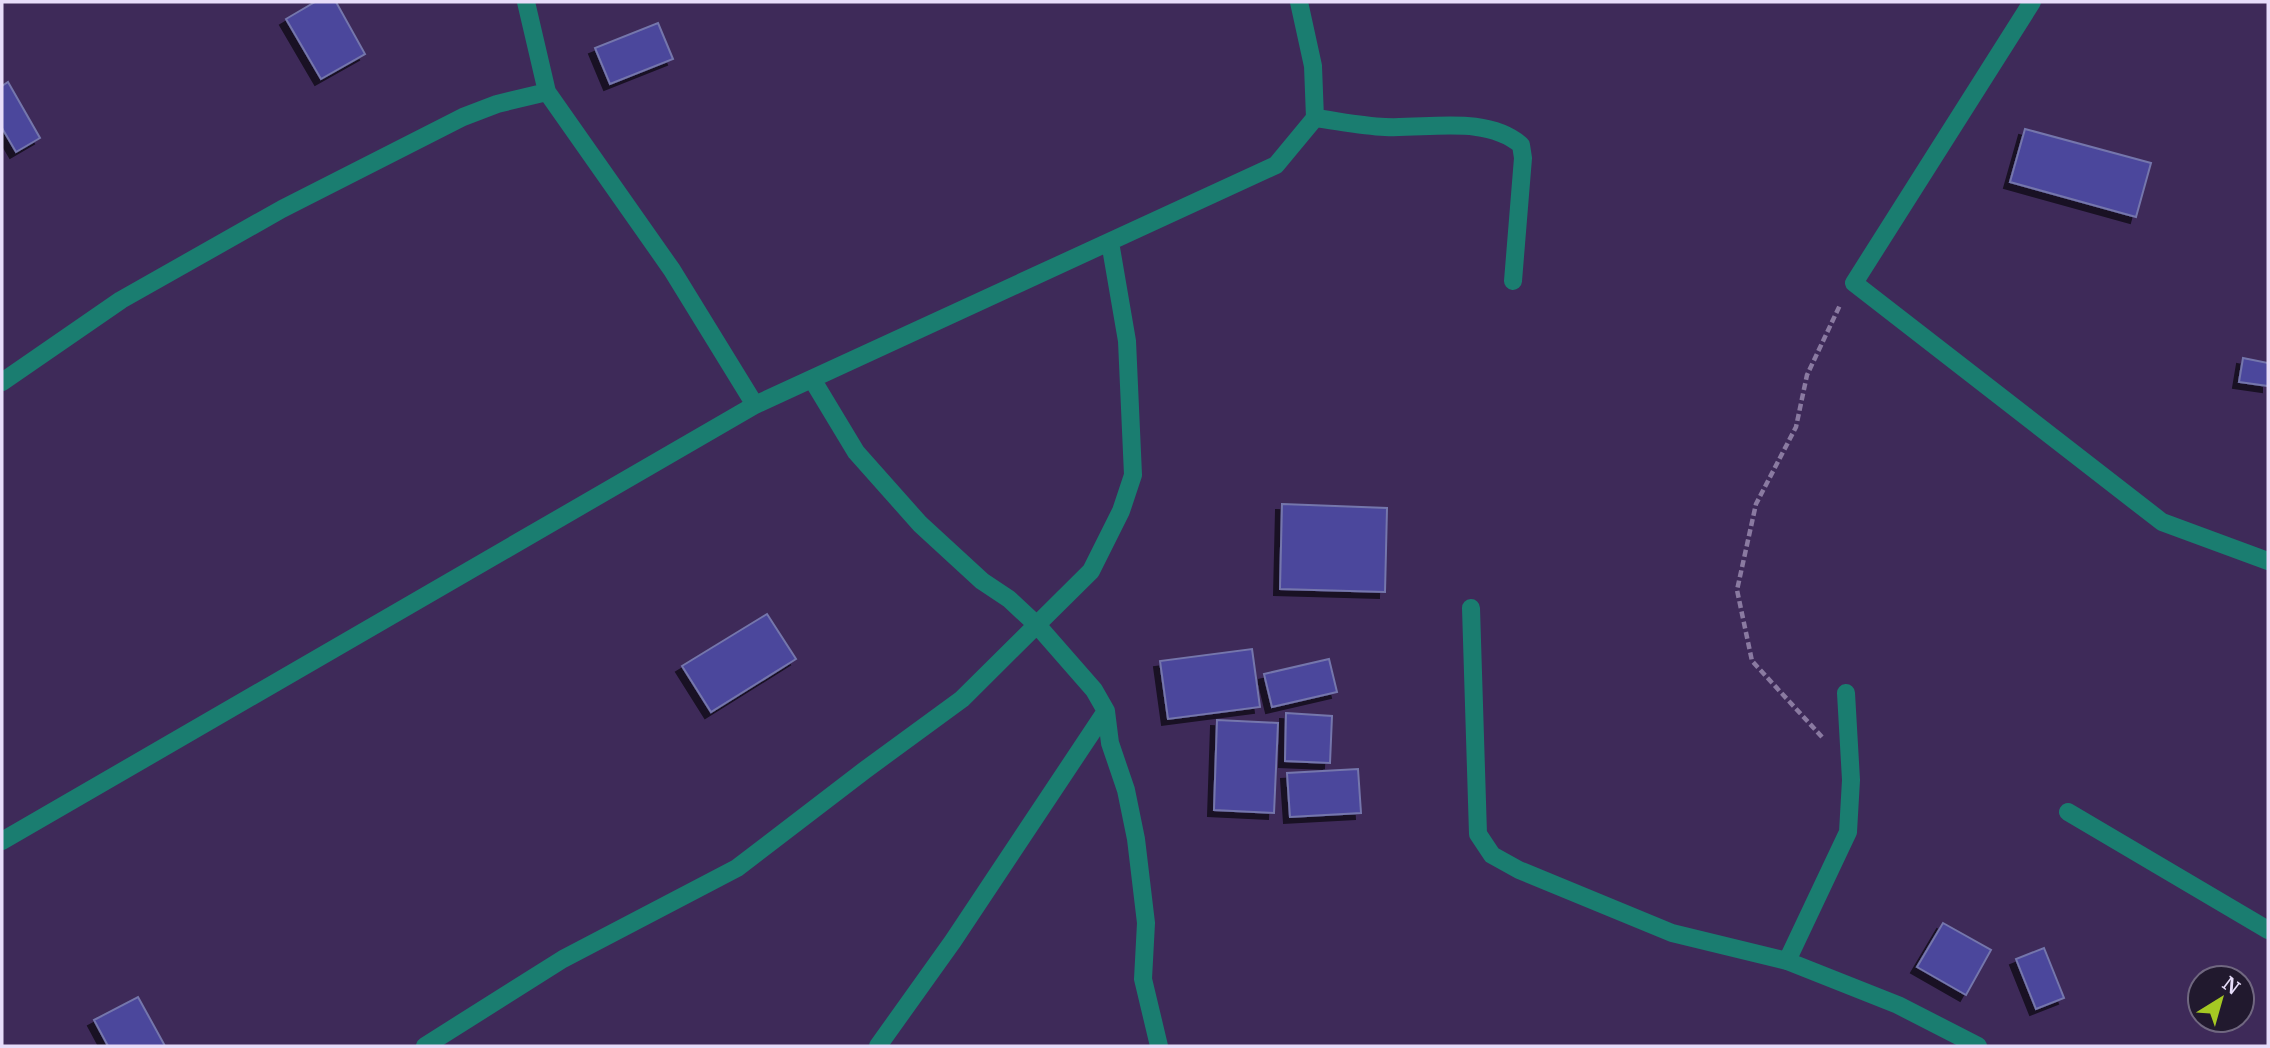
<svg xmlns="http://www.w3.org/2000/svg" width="2270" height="1048" viewBox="0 0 2270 1048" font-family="Merriweather,serif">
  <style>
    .building { fill: #4b469c; stroke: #7476ac; stroke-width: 2; filter: url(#shadow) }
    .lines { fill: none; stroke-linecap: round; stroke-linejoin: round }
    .path { stroke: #8a7aa1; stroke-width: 4.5; stroke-dasharray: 7 3.5; stroke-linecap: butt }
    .street { stroke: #1a7d70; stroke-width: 18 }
  </style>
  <defs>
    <filter id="shadow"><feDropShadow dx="-6" dy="6" stdDeviation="0" flood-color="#0009"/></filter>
  </defs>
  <rect width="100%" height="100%" fill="#3e2a59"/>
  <!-- building -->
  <path class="building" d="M315 2H336L365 54 321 79 286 19Z
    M658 23 673 59 610 84 595 48Z
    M8 82 40 138 16 152 2 128V86Z
    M2025 129 2151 163 2136 217 2010 182Z
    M2243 358 2268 363V386L2239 382Z
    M1282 504 1387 508 1385 592 1280 589Z
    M767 614 796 659 711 712 682 666Z
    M1252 649 1260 707 1168 719 1160 661Z
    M1329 659 1337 692 1272 707 1264 674Z
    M1286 713 1332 716 1330 763 1285 761Z
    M1217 720 1278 723 1274 813 1214 810Z
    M1358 769 1361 813 1290 817 1287 773Z
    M1943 923 1991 950 1966 995 1917 967Z
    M2044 948 2064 998 2036 1009 2016 959Z
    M138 997 165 1046H108L94 1020Z"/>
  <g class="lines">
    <!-- path -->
    <path class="path" d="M1822 737 1752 661 1737 590 1756 504 1796 427 1807 375 1840 305"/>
    <!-- street -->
    <path class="street" d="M526 2 547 92 672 270 755 405
      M2032 2 1854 283 2162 522 2268 561
      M1315 118C1338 121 1362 126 1385 127 1429 129 1486 115 1521 145L1523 158 1513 281
      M812 379 856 452 920 524 982 581 1009 599 1038 626 1094 690 1106 711 1110 743 1126 790 1136 839 1146 923 1143 979 1159 1046
      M2 382 121 300 282 209 463 117 497 104 547 92
      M1471 608 1478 834 1492 855 1519 870 1672 933 1787 961 1898 1005 1978 1046
      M2068 812 2268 930
      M2 841 755 405 1276 165 1315 118 1313 66 1299 2
      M1787 961 1848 832 1851 780 1846 693
      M425 1046 563 959 737 868 865 770 962 699 1091 571 1121 511 1133 475 1127 341 1110 242
      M878 1046 953 941 1106 711"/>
  </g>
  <!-- border -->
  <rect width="2270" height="1048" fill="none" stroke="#e7ddfa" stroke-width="7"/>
  <!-- north arrow -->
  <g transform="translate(2221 999) rotate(37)"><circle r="33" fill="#21192e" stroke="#706780" stroke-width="2"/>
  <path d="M0-5L12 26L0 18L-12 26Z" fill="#a5c823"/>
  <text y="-10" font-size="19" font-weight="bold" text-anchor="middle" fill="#e7ddfa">N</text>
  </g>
</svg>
